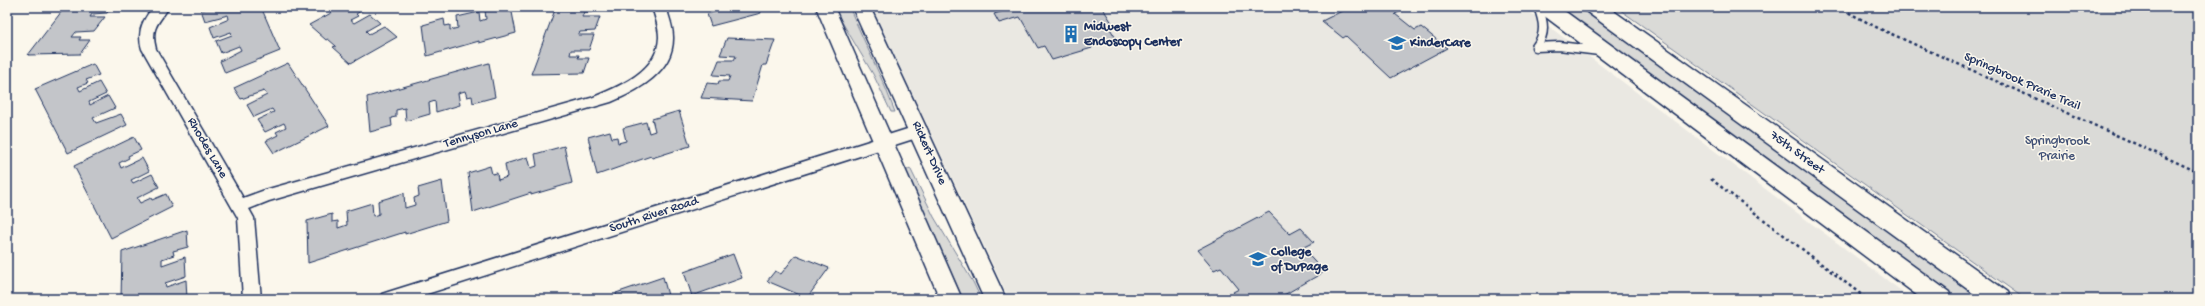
<svg xmlns="http://www.w3.org/2000/svg" width="2205" height="306" viewBox="0 0 2205 306" font-family="'Gochi Hand',sans-serif">
  <style>
    .built { fill: #eae8e2 }
    .green { fill: #dadad7; stroke: #7a849a }
    .building { fill: #c3c5c9; stroke: #1b2f5e }
    .lines { fill: none; stroke-linecap: round; stroke-linejoin: round }
    .service-casing { stroke: #1b2f5e; stroke-width: 11 }
    .minor-casing { stroke: #1b2f5e; stroke-width: 3 }
    .tertiary-casing { stroke: #1b2f5e; stroke-width: 3 }
    .secondary-casing { stroke: #1b2f5e; stroke-width: 3 }
    .path { stroke: #1b2f5e; stroke-width: 2.5; stroke-dasharray: 3 3; stroke-linecap: butt }
    .service { stroke: #fbf7ec; stroke-width: 8 }
    .minor { fill: #fbf7ec; fill-rule: evenodd }
    .tertiary { fill: #fbf7ec; fill-rule: evenodd }
    .secondary { fill: #fbf7ec; fill-rule: evenodd }
    .labels { text-anchor: middle; dominant-baseline: central; stroke-width: 3; stroke-linejoin: round; paint-order: stroke }
    .poi-label { font-size: 13px; font-weight: bold; fill: #1b2f5e; stroke: #fbf7ec; text-anchor: start }
    .street-label { font-size: 13px; fill: #1b2f5e; stroke: #fbf7ec }
    .park-label { font-size: 13px; fill: #415176; stroke: #fbf7ec }
  </style>
  <rect width="100%" height="100%" fill="#fbf7ec"/>
  <filter id="ink" filterUnits="userSpaceOnUse"><feTurbulence type="fractalNoise" baseFrequency=".025" numOctaves="2"/><feDisplacementMap in="SourceGraphic" scale="8" xChannelSelector="R" yChannelSelector="G"/><feConvolveMatrix kernelMatrix="1 2 1 2 8 2 1 2 1" color-interpolation-filters="sRGB"/></filter>
  <g filter="url(#ink)">
    <!-- built -->
    <path class="built" d="M872 7H1523L1912 299H1009Z"/>
    <!-- green -->
    <path class="green" d="M833 7H849L886 89 895 112H891L873 74Z
      M1557 7H1583L1985 299H1954Z
      M1616 7H2198V299H2025Z
      M910 168 934 217 973 282 981 299H963L906 171Z"/>
    <!-- building -->
    <path class="building" d="M65 7H112L107 13 92 14 90 17H105L94 31 76 32 72 37H81L79 40H90L80 54 28 55Z
      M209 7H261L280 51 225 73 220 61 241 50 239 46 221 53 216 41 232 35 231 32 214 38 210 27 229 19 228 15 205 21 201 10Z
      M342 7 366 8 356 14 358 16 350 20 354 23 370 14 380 23 366 31 369 34 384 26 397 37 351 63 333 47 336 46 328 39 326 40 309 25Z
      M496 7H511L516 33 479 43V41L427 56 423 25 444 19 445 26 450 25V30L458 28 457 17 479 12 480 21 486 19 485 10Z
      M556 7H605L594 9 593 12H584L582 17H600L595 31 580 32 578 35H594L589 50H571L570 55H579L578 58H589L584 73 531 74Z
      M720 7H759L761 13 711 26 707 14 718 11 717 8Z
      M1016 7H1102L1114 26 1109 27 1117 40 1091 46 1092 48 1052 60 1044 46 1038 48 1020 17 999 23 994 14Z
      M1350 7H1396L1401 11 1395 14 1415 30 1421 27 1447 48 1391 78 1346 36 1343 38 1322 21Z
      M727 38 775 40 766 65H763L752 101 701 98 707 83 718 84 719 81H728L730 76 713 75 719 60H734L736 56 720 55Z
      M288 63 329 126 274 153 266 141 278 135 276 132 286 127 284 123 265 132 257 120 274 112 272 109 254 117 247 105 267 95 264 91 241 99 234 88Z
      M489 63 495 97 473 103 472 96 467 97 465 91 458 93 460 105 436 112 435 101 429 103 430 114 406 121 405 108 396 110V117L391 118 392 126 370 132 367 97Z
      M93 64 99 75 86 80 88 83 78 87 80 91 99 82 106 94 89 102 90 105 108 96 115 108 93 118 96 123 121 114 127 125 68 153 35 89Z
      M679 111 690 146 652 158 651 156 597 175 588 137 610 131 612 138 617 137 618 143 626 141 623 128 646 122 649 133 655 131 652 119Z
      M134 137 141 150 128 156 129 158 119 163 121 168 142 158 149 171 131 180 133 183 152 174 159 187 137 198 140 203 151 198 152 200 166 194 172 207 111 238 74 166Z
      M564 146 572 183 531 195V193L473 212 468 173 490 166 492 174 497 173 498 180 507 177 505 164 528 157 531 168 537 166 535 154Z
      M442 181 447 221 405 234V232L308 263 307 221 332 214V222L338 221V228L347 225 346 211 372 203 373 216 379 214 378 201 404 193 405 208 415 205 414 198 419 196 418 188Z
      M1269 212 1290 234 1301 228 1314 242 1302 248 1324 272 1277 299H1239L1233 292 1239 289 1221 267 1214 270 1197 250Z
      M187 230 188 247 173 251 174 255 162 259V265L185 257 186 276 165 283 166 287 186 280 187 299H121L122 252Z
      M733 254 742 278 692 296 684 272Z
      M796 255 829 268 807 298 767 281 775 271 781 274Z
      M663 277 669 299H617L616 293Z"/>
    <g class="lines">
      <!-- service casing -->
      <g class="service-casing">
        <path id="service" d="M1536 47 1559 46 1599 51
          M1536 47C1546 34 1544 22 1538 7"/>
      </g>
      <!-- minor casing -->
      <g class="minor-casing">
        <path id="minor" d="M154 7H169C159 23 150 27 156 49L243 198 265 190 591 98C618 87 658 72 659 37 659 27 655 17 652 7H666C669 17 673 27 673 37 674 71 639 90 611 102L269 201 249 209 254 218 261 299H243L238 218 142 49C137 33 142 19 154 7Z
          M920 125 926 127 928 131 926 135 411 299H379L382 294 388 292Z"/>
      </g>
      <!-- tertiary casing -->
      <g class="tertiary-casing">
        <path id="tertiary" d="M816 7H834L962 299H940Z
          M852 7H870L1006 299H984Z"/>
      </g>
      <!-- secondary casing -->
      <g class="secondary-casing">
        <path id="secondary" d="M1536 7H1559L1949 292 1952 299H1922L1539 12Z
          M1584 7H1608L2008 292 2011 299H1981L1587 12Z"/>
      </g>
      <!-- path -->
      <path class="path" d="M1838 7 1876 27 2198 172
        M1711 179 1867 299"/>
      <!-- service -->
      <use href="#service" class="service"/>
      <!-- minor -->
      <use href="#minor" class="minor"/>
      <!-- tertiary -->
      <use href="#tertiary" class="tertiary"/>
      <!-- secondary -->
      <use href="#secondary" class="secondary"/>
    </g>
  </g>
  <!-- icons -->
  <defs>
    <g id="building-bare" transform="scale(1.38)"><path d="M-4-6H4V6H1V3H-1V6H-4ZM-2.5-4.3h1.7v1.8h-1.7ZM.8-4.3h1.7v1.8H.8ZM-2.5-1h1.7V.8h-1.7ZM.8-1h1.7V.8H.8Z" fill="#1f6fb2" stroke="#fbf7ec" stroke-width="2.5" paint-order="stroke"/></g>
    <g id="school-bare" transform="scale(1.38)"><path d="M0-5L7-2L0 1L-7-2ZM-4 1L0 2.5L4 1V4Q0 6-4 4Z" fill="#1f6fb2" stroke="#fbf7ec" stroke-width="2.5" paint-order="stroke"/></g>
    <g id="university-bare" transform="scale(1.38)"><path d="M0-5L7-2L0 1L-7-2ZM-4 1L0 2.5L4 1V4Q0 6-4 4Z" fill="#1f6fb2" stroke="#fbf7ec" stroke-width="2.5" paint-order="stroke"/></g>
  </defs>
  <g fill-rule="evenodd">
    <use href="#building-bare" x="1071" y="34"/>
    <use href="#school-bare" x="1397" y="43"/>
    <use href="#university-bare" x="1258" y="259"/>
  </g>
  <g class="labels">
    <!-- poi labels -->
    <g class="poi-label">
      <text x="1084" y="27">Midwest<tspan x="1084" dy="15">Endoscopy Center</tspan></text>
      <text x="1410" y="43">KinderCare</text>
      <text x="1271" y="252">College<tspan x="1271" dy="15">of DuPage</tspan></text>
    </g>
    <!-- street labels -->
    <g class="street-label">
      <text transform="translate(2022 82) rotate(24)">Springbrook Prarie Trail</text>
      <text transform="translate(481 134) rotate(-16)">Tennyson Lane</text>
      <text transform="translate(207 148) rotate(60)">Rhodes Lane</text>
      <text transform="translate(929 153) rotate(66)">Rickert Drive</text>
      <text transform="translate(1797 153) rotate(36)">75th Street</text>
      <text transform="translate(654 215) rotate(-18)">South River Road</text>
    </g>
    <!-- park labels -->
    <g class="park-label">
      <text x="2057" y="141">Springbrook<tspan x="2057" dy="15">Prairie</tspan></text>
    </g>
  </g>
  <!-- margin -->
  <rect width="2205" height="306" fill="none" stroke="#fbf7ec" stroke-width="24"/>
  <rect x="12" y="12" width="2181" height="282" fill="none" stroke="#1b2f5e" stroke-width="1.5" filter="url(#ink)"/>
</svg>
